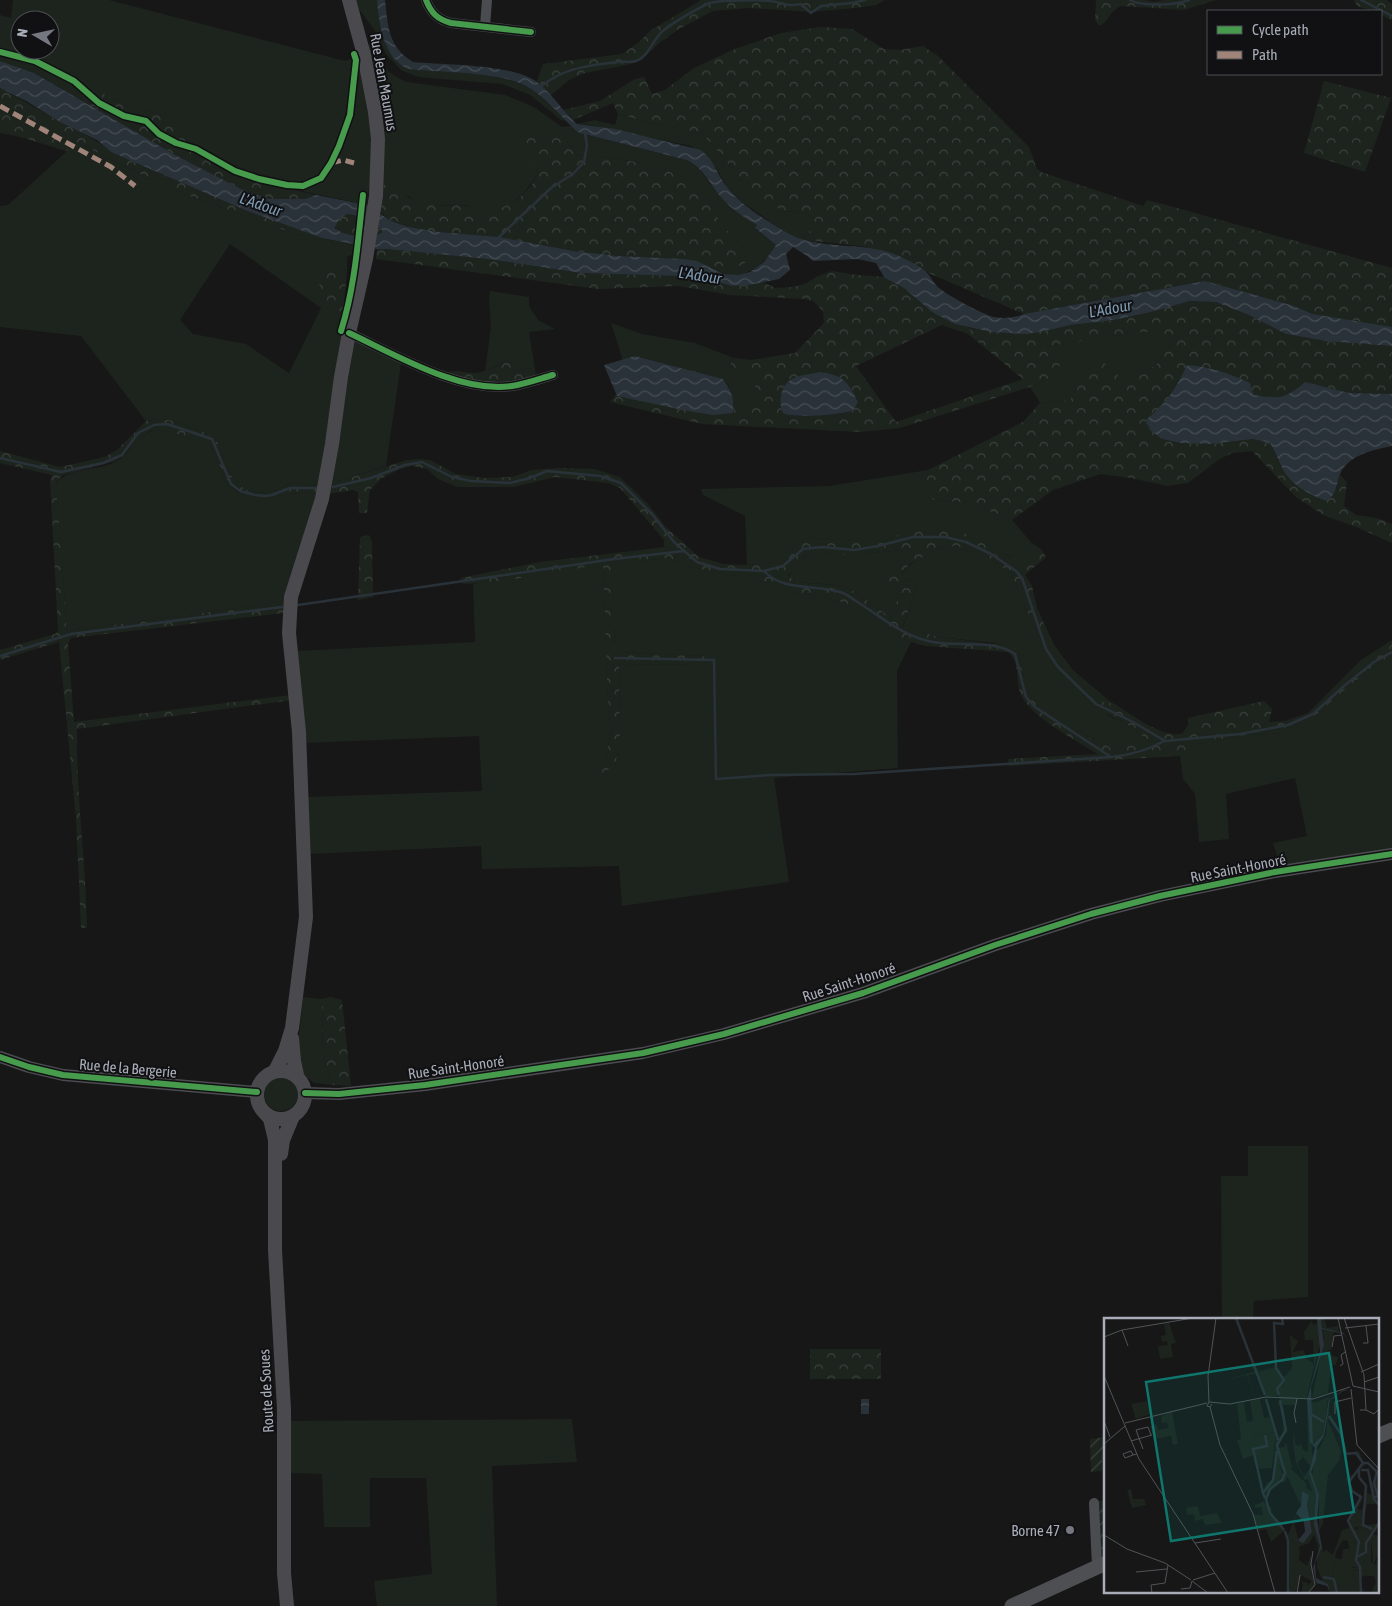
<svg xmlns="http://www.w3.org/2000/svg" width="1392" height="1606" viewBox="0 0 1392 1606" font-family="'Asap Condensed',sans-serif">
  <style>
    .green { fill: #1d241e; fill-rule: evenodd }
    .forest { fill: url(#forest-crowns); fill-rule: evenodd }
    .garden { fill: url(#garden-furrows) }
    .water { fill: url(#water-waves); fill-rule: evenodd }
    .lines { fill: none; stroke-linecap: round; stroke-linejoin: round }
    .stream { stroke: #2a3239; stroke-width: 2.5 }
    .minor { stroke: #4b4c50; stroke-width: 10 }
    .tertiary { stroke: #4b4c50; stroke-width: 12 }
    .secondary { stroke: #4a4a4e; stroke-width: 14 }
    .primary { stroke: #4d4f52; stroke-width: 15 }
    .quiet { stroke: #a18479; stroke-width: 5; stroke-dasharray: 10 5; stroke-linecap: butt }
    .cycleway-casing { stroke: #111113; stroke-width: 9 }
    .cycleway { stroke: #469c4c; stroke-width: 6 }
    .poi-dot { fill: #757880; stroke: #111113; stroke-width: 2 }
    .labels { text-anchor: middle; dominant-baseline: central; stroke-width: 4; stroke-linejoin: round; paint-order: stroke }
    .street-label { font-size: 15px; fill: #a8adb8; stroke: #111113 }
    .poi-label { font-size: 15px; fill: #a8adb8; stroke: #111113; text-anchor: end }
    .water-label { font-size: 16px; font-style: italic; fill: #7f9bb3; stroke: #111113 }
    .inset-river { fill: none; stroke: #2a3239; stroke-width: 2.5 }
    .inset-road { fill: none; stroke: #515357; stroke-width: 1 }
    .view { fill: #0f766e; fill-opacity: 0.15; stroke: #0f766e; stroke-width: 2.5 }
    .inset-edge { fill: none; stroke: #a8adb8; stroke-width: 2.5 }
  </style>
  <defs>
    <pattern id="forest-crowns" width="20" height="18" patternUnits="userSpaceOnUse" patternTransform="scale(1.25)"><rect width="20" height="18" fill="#1d241e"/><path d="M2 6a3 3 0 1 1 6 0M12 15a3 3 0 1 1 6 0" fill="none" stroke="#3b413d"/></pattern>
    <pattern id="garden-furrows" width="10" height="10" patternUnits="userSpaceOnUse" patternTransform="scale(1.25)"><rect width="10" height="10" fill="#1d241e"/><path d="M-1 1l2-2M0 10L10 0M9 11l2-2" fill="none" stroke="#3b413d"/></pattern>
    <pattern id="water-waves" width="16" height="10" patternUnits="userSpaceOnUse" patternTransform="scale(1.25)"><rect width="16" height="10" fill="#2a3239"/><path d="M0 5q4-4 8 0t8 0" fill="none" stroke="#464d54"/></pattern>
  </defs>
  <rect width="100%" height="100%" fill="#171717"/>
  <!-- green -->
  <path class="green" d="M13 0H109L345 61 360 56 372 134 371 170 367 205 251 180 196 153 172 117 132 108 98 91 87 104 34 73 0 61V15L11 18ZM20 20H50V50H20Z
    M354 0H377C379 24 383 58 408 69 443 73 504 71 532 90 545 99 556 111 567 121L561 120 530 95 502 84 418 77 401 70 386 54 376 32 355 4Z
    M370 44C375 49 378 56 381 62 387 72 397 78 407 82L505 95 534 107 562 127 571 126 575 130 586 135 687 160C705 169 702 175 713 187 726 202 741 215 757 225L755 229 776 245C759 273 734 285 705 265H713L751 255C739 243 727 232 718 218 712 210 708 199 701 192 669 158 617 161 575 154L564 137 521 150 535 159 538 172C528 192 507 214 481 212 477 211 475 208 471 207 467 205 460 205 456 205 432 206 416 207 400 188L382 187 367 46Z
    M618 114 647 122 700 133 711 143 741 180 783 211 802 212 813 218V227L803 240 785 232 742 202 726 186 717 169 691 146 590 125 577 124 595 120 615 125Z
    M73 140 170 189 301 236 303 230 322 238 354 245 352 255 347 257V271L338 266 327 307 334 315 343 314 339 334 344 339 320 485C311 485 301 483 292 484 286 485 280 489 274 491 233 501 227 466 216 437L174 421 162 419 146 421 81 336 0 327V206L8 205 67 151ZM230 244 321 308 289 373 246 344 193 334 180 320Z
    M490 291 529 297V306L538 320 555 329 529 332 535 369 520 368 507 361 485 371 491 327 489 300Z
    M946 319 955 324 971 328 968 334 942 325Z
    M611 323 642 334 695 343 734 358 730 362 734 369 749 373 757 379 755 389 746 404H734L729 386 723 379 635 356 623 361Z
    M1135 332H1162L1171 344 1157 364 1126 385 1115 374 1090 367 1070 400 1040 403 1030 387 1054 376 1045 347Z
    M352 339 401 363 386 466 329 484Z
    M156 430 171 432 209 445 216 455 224 479 229 485 239 493 279 496 297 492 319 494 285 602 67 631 56 483C72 466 98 472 117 461 131 451 139 434 156 430Z
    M928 470 924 493 934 500 969 503 1012 520 1031 542 1041 549 1021 561 998 552 970 535 896 536 884 541H855L808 538 772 562 747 565 745 516 703 495 701 489 829 486Z
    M956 546 986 556 1011 573 1040 641 1048 632 1055 646 1073 670 1111 702 1109 704 1107 715 1125 723 1153 744 1112 748 1088 737 1030 698 1023 676 1019 651 995 643 938 637 903 627 917 587 914 580 903 579 900 577C903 566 933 550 944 547 948 546 952 546 956 546Z
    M903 550 905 553 900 560 880 573 877 581 889 590 899 595 891 617C879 610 857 591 845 587 827 582 803 586 788 577L795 566 805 556 822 553 849 555Z
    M667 558 710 572 751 578 795 592 820 596 841 602 864 610 878 619 901 638 911 642 897 671 898 768 774 778 789 882 622 906 619 866 482 869 481 846 310 854 307 797 482 791 479 736 304 743 297 651 475 642 473 584 603 564 608 709 611 729 605 763 615 766 620 742 619 664 706 665 704 656 615 652 612 564Z
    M1392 655V850L1280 865 1273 843 1307 836 1295 778 1226 794 1229 839 1199 842 1195 794 1183 779 1180 756 1189 746 1245 735 1273 734 1290 731 1372 667Z
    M303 997 322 999 323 1057 333 1085 314 1083 301 1072 298 1045Z
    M264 1094a17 17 0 1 1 34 0a17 17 0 1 1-34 0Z
    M1248 1146H1308V1297L1254 1301 1253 1320H1222L1221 1176H1248Z
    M572 1419 577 1462 492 1466 497 1606H377L374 1581 432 1574 426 1478H370V1527H324L322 1474 289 1473 288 1421Z"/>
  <!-- forest -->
  <path class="forest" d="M701 0H885L876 5 855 8 811 12 749 8 713 11 679 29 659 43 641 60 627 65 585 73 569 80 551 95 537 81 543 64 622 54 638 43 650 31Z
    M1096 0H1145L1155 2 1164 0H1216L1184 10 1121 6C1107 13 1112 19 1099 26L1095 20Z
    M1354 0H1387L1392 4V20L1381 15V11H1372L1357 6Z
    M820 27 852 29 884 49 900 50 923 46 938 56 1029 147 1037 169 1041 172 1143 206 1147 200 1170 206 1392 268V327L1313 314 1291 305 1205 281 1024 314 926 272 897 256 861 246 803 240 813 227V218L802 212 783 211 760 199 741 180 711 143 700 133 647 122 618 114 613 103 573 120 563 110 600 101 635 79 644 77 652 94 665 90 694 68 735 49 781 33Z
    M1324 81 1391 98 1365 172 1304 153Z
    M0 88C21 99 40 111 61 122 80 132 94 138 111 152L245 210 303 230 301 236 170 189 73 140 67 151C44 145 23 136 0 133Z
    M98 91 132 108 172 117 196 153 251 180 316 195 305 199H269L245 191 177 156 87 104Z
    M543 134 564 137 575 154C617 161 669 158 701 192 708 199 712 210 718 218 727 232 739 243 751 255L749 260 738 267H723L705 265 684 259 617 256 574 251 499 237 439 232 408 227 391 221 381 213 382 187 389 181 400 188 409 198 423 203 443 206 457 205 472 207 480 212 497 210 517 200 531 186 538 172 534 159 521 150 519 145 526 137Z
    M347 214 354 215 382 230V233C367 238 346 237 333 228L340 218Z
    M377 249H387L488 259 581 273 679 276 711 280 732 286 763 282 775 288 792 287 805 284 818 276 832 271 857 275 884 277 904 288 932 312 946 319 942 325 856 366 896 422 1023 379 968 334 971 328 991 332 1027 334 1071 325 1114 320 1155 311 1188 301 1216 302 1249 315 1286 334 1326 341 1392 346V394L1349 393 1305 382C1285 399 1279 399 1254 395L1252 391 1181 378 1162 407 1146 421 1162 439 1181 443 1210 444 1253 439 1270 443 1282 469 1336 490 1340 475 1347 482 1344 506 1356 515 1377 518 1392 524V543L1354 526 1325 516 1296 497 1252 451 1232 453 1218 460 1188 483 1167 486 1131 478 1100 474 1053 490 1012 520 969 503 934 500 924 493 928 470 1023 422 1040 403 1070 400 1090 367 1102 361 1127 384 1157 364 1171 344 1162 332H1135L1046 347 1061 363 1054 376 1030 387 900 428 860 432 702 424 610 402 616 394 617 396 625 398 733 413 734 404H746L755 389 756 379 749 373 734 369 730 362 734 358 751 360 795 353 824 323 823 311 813 301 804 299 730 295 679 286 598 289 376 259ZM820 372C843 375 848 382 858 402L853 411 839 414 795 416 804 376Z
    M329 265 338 266 347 271 343 314 334 316 327 307 318 281 320 269Z
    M507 361 520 368 535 369 537 382 523 388 445 380 449 372C458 369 464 373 473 373 485 373 496 366 507 361Z
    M162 419 174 421 216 437C227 466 233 501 274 491 280 489 286 485 292 484 301 483 311 485 320 485L319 494 297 492 279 496 257 498 245 496 229 485 224 479 216 455 209 445 171 432 156 430 150 431 142 437 116 461 63 475 56 482 67 631 285 602 284 613 71 638 68 644 74 722 291 695 292 700 77 729C76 796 86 862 87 928H81L76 818 59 642 0 660V650L55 634 58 631 50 480 52 475 0 463V451L60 467 105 457 118 449 146 421Z
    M420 459 430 460 456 474 483 478 512 477 532 470 557 468 594 469 620 477 648 504 665 526 699 557 724 564 747 565 772 562 808 538 855 541H884L910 530H951L970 535 998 552 1021 561 1041 549 1046 557 1025 575 1032 586 1037 608 1048 632 1040 642 1011 573 986 556 956 546 942 547 910 564 902 572 901 577 903 579 914 580 917 587 903 626 938 637 1011 646 1019 651 1023 676 1031 698 1088 737 1112 748 1152 743 1125 723 1095 708 1091 704 1098 699 1108 704 1111 702C1130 713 1159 737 1182 734L1188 725V718L1264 701 1272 709 1269 722 1285 721 1308 713 1361 660 1392 640V655L1372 667 1313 717 1290 731 1273 734 1245 735 1189 746 1180 756 1009 766 1008 759 1098 754C1077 741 1031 717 1021 695 1015 681 1021 663 1008 652L926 646 911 642 901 638 878 619 864 610 841 602 820 596 795 592 751 578 710 572 667 558 613 564 615 652 704 656 707 665 619 664 620 742 615 766 600 774 593 772 591 768 605 763 611 729 608 709 603 565C556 570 510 583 463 584L460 578 540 562 657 548 664 547V540L620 488 608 483 555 477 514 487H457L438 479 427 469 412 466 400 469 381 479 370 490 367 513H359L358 492 353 490 328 494 329 484 407 460ZM902 550 905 553 900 560 880 573 877 581 880 586 899 595 891 617C879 610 857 591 845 587 827 582 803 587 788 576L795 566 805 556 822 553 849 555Z
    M369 535 372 541 373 597 358 600 360 537Z
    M331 997 342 1000 351 1086 333 1085 323 1057 322 999Z
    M810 1349H881V1379H810Z"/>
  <!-- garden -->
  <path class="garden" d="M1106 1437V1459H1102V1471L1091 1472 1090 1439Z
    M1099 1501H1106V1555L1101 1557Z"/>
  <!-- water -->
  <path class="water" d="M377 0H385C388 26 388 47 413 62 444 65 514 64 537 82 553 94 562 111 577 124L615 129 701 150C716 163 716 173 727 187 741 205 764 219 784 231 818 252 862 240 899 256 907 260 918 265 925 271 930 275 933 282 937 286 944 294 984 315 994 317 1004 319 1014 318 1024 314L1205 281 1291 305 1313 314 1392 327V346L1326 341 1286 334 1249 315 1216 302 1189 301 1155 311 1114 320 1071 325 1044 331 1027 334 991 332 955 324 932 312 904 288 884 277 876 263 858 259 813 261 807 256 793 247 786 254 790 270 779 279 749 285 732 286 711 280 679 276 581 273 488 259 387 249H377L322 238 245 210 111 152 97 140 60 122 28 102 0 88V61L34 73 177 156 245 191 269 199H305L316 195 367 205 391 221 408 227 439 232 499 237 574 251 617 256 684 259 697 261 723 274 738 275 750 272 764 262 776 245 755 228 757 225C745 218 731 209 722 198 709 184 705 169 687 160L580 133 575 130C561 116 543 95 526 86 495 71 443 73 408 69 383 58 379 24 377 0ZM347 214 354 215 382 230V233C367 238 346 237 334 228L340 218Z
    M635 356 723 379C731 389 735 401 733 413L713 415 688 411 617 396 604 365Z
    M1187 365C1210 367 1229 373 1250 383L1252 391 1254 395C1279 399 1285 399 1305 382L1349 393 1392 394V446C1373 450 1346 455 1339 477 1336 487 1336 494 1327 501 1310 495 1291 485 1282 468 1278 460 1275 451 1270 443L1253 439 1210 444 1181 443 1162 439 1150 430 1146 420C1165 404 1177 388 1187 365Z
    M820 372C844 375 848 382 858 402L853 411C832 415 806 418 784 414 778 406 780 388 789 381 797 375 811 374 820 372Z
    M861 1399H869V1414H861Z"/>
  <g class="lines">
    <!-- stream -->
    <path class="stream" d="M1130 0C1142 7 1176 5 1189 0
      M1361 0 1392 16
      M539 88C564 67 587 66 618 62 624 61 631 63 636 61 649 57 653 38 664 30 671 24 701 6 710 3 720 0 760 0 771 1 784 3 787 7 801 4L811 13 821 6 852 3 865 0
      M498 238 551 188 573 174 584 162 587 145 585 133
      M0 458 61 472 103 463 122 455 138 433 154 425 167 424 212 439 231 484 240 491 255 495 265 496 272 495 290 488H317
      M333 487 371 478 405 465 422 462 452 477 471 481 510 483 530 478 547 471 600 476 621 483 652 514 674 542 697 562 720 569 764 571 783 566 803 549 822 547 854 550 878 546 913 537H945L966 542 991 554 1016 571 1022 578 1046 649 1058 667 1096 704 1133 722 1165 741 1240 734 1288 725 1313 714 1344 686 1374 662 1392 652
      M764 571C785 593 816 583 843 593 848 595 854 600 859 603 883 618 904 637 933 642 958 647 994 639 1015 654L1026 697 1035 707 1111 757C1130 755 1147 751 1164 741
      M298 605 614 559 684 551
      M0 656 71 634 282 607
      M615 658 714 660 716 779 770 775 854 774 1111 757"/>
    <!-- minor -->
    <path class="minor" d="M426 0C431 13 437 19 451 23L531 32
      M485 26 487 0
      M349 333C394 354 461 394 512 386 525 384 539 379 553 375
      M1094 1503 1097 1566"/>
    <!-- tertiary -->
    <path class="tertiary" d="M0 1057 29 1067 63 1075 257 1092
      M305 1093 339 1094 425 1085 643 1053 724 1034 863 993 995 945 1091 914 1160 896 1275 872 1392 854"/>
    <!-- secondary -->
    <path class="secondary" d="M292 1038 294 1061 297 1075
      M275 1071 285 1051 292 1028 306 917 299 732 289 633 291 597 322 499 332 444 341 377 349 333 366 259 376 196 378 139 375 112 364 55 349 0
      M257 1095a24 24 0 1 1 48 0a24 24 0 1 1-48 0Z
      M264 1112 270 1119 275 1140V1250L284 1409V1573L287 1606
      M281 1154 283 1140 293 1116"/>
    <!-- primary -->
    <path class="primary" d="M1378 1436 1392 1430
      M1012 1606 1106 1563"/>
    <!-- quiet -->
    <path class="quiet" d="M0 106 111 167 135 186
      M331 163 343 160 354 163"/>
    <!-- cycleway casing -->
    <g class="cycleway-casing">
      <path id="cycleway" d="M426 0C431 13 437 19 451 23L531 32
        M0 52 35 61 74 81 99 103 124 116 146 121 159 134 176 143 196 149 235 171 259 179 287 185 303 186 321 178 331 163 339 146 350 115 356 60 354 54
        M341 331C355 287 358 240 363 195
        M349 333C394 354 461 394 512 386 525 384 539 379 553 375
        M0 1057 29 1067 63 1075 257 1092
        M305 1093 339 1094 425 1085 643 1053 724 1034 863 993 995 945 1091 914 1160 896 1275 872 1392 854"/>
    </g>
    <!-- cycleway -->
    <use href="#cycleway" class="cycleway"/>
  </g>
  <!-- markers -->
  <circle class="poi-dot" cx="1070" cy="1530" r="5"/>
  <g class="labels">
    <!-- street labels -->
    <g class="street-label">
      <text transform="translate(384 82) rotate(80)">Rue Jean Maumus</text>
      <text transform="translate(1238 868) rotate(-11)">Rue Saint-Honoré</text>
      <text transform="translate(849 982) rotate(-18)">Rue Saint-Honoré</text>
      <text transform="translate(456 1067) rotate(-8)">Rue Saint-Honoré</text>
      <text transform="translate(128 1068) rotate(5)">Rue de la Bergerie</text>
      <text transform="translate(266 1391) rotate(-93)">Route de Soues</text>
    </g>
    <!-- poi labels -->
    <g class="poi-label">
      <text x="1060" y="1530">Borne 47</text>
    </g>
    <!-- water labels -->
    <g class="water-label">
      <text transform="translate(261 204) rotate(19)">L'Adour</text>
      <text transform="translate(700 275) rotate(9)">L'Adour</text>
      <text transform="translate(1110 308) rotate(-10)">L'Adour</text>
    </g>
  </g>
  <!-- overview -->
  <g transform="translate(1104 1318)">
    <rect width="275" height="275" fill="#171717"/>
    <path d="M217 0H220L223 10 234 8 235 14 230 13 227 32H224L223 36 234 39 232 47 227 48 224 75 208 80 220 21ZM65 5 72 25 67 26 69 39 56 41 54 28 64 27 63 23 58 24 57 18 62 17 60 6ZM186 17 194 23 189 34 200 32 202 40 210 46 203 80 193 81 191 87H179L173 75 174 78H161L154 54 171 50 179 61 174 71 179 68 180 59 188 50ZM237 74 225 82V96L219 117 211 128 207 124V120L209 125 218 109 216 99 210 95V85L227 78 223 83 222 100 224 82ZM156 81 160 100 167 99 171 114 148 117H160L162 127V117L172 115 168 150 154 151 150 137 139 141 133 122 137 121 133 86 140 84 143 104 149 103 146 83ZM43 83 47 96 32 101 27 86ZM68 93 74 126 69 127 67 118 50 121 46 108 52 106 54 112 64 110 63 104 58 105 57 99ZM182 124 188 149 181 164V148L174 130 180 129ZM176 148 179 157 161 180 164 165 170 162V149ZM275 156V186H263L257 209 247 210 245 203 250 193 257 192 261 186 260 175 268 176 266 166 270 165 274 179 271 163ZM27 171 29 181H40L42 187 28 190 23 172ZM160 183 180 213 167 224 162 211 154 213 149 197H159L157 189 151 190V187ZM94 188 96 198 113 195 118 205 101 207 99 201 91 203 90 196 83 197 82 190ZM260 210 265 211 266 214 261 235 253 237 256 224 249 219 250 212ZM275 218V236L269 247 267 220ZM185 221 194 228 196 235 191 249 190 269 186 272ZM266 223 267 248 272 247 275 238V275H267L272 264 270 258H261L266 253 258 254 254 243V239L263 235 262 226ZM245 224 254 225 251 243 256 249H248L252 263 249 251 256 253V271H260L259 275H235L236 268 229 259 231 240 238 241 239 231H245L246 239Z" fill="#1d241e"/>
    <path d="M208 2 209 7 214 4 217 22 204 74 210 46 209 22H201L200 14ZM137 19 154 53 172 49 173 29V50L180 61 179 68 174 72V78L173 72 179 61 171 50 154 54 161 78 154 55 144 57 150 81 143 57 121 62 153 53ZM176 81 180 91 182 111 174 128 181 148V164L171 165 178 160 180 154 176 148 170 149V162L164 165 160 175 161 179 165 173 162 182 168 192 166 194 178 206 184 217 196 186 184 160 185 149 203 166 202 170 208 173 204 161 201 162 192 145 189 123 190 112 191 126 195 128 197 125 199 132 204 134 203 82 209 141 206 148 199 139 193 145 200 158 205 152 212 176 211 208 216 228 213 234 214 228 210 217 205 225 195 229V242L203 248 207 236 210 268 203 275H197L199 266 196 263 204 265 203 269 208 263 196 257 192 272 183 275 186 268 184 222 177 207 165 195 156 164 159 173 163 165 169 162 172 115 162 117V127L160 118 152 119 148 117 171 114 167 98 175 120 179 116V90L173 86ZM200 175 205 177 203 187 208 214 195 223 190 205ZM185 221 194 228 196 235 191 246 190 269 187 272ZM211 83 210 95 220 101 218 115 209 125 206 86ZM227 98 239 117 242 135 255 133 259 144 265 145 275 153 271 163 275 177 274 179 270 165 273 154 263 145 247 161 246 167 251 176 247 173 242 161 258 150 257 143 252 136 240 135 237 116 224 100ZM223 101 237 133 235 143 224 157 219 205 215 213V177L208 157 212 131H215L222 117ZM256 174 258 183 254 190 256 193H250L245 205 247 210 254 211 259 193 260 208 275 205 267 216 275 218 267 220V244L271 247 275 236 272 247 267 249 265 244V223L263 235 254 243 258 254 267 253 257 260 255 252 249 251 250 264 247 250 256 249 251 243 254 225 245 224 246 242 244 223 239 222 232 234 229 259 236 268 235 275H226L224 266 219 264 213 249V241L218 226 219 235 222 232 229 237 238 212 245 210 243 201 256 182ZM263 210 266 213 261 234 254 237 256 224 250 219V212Z" fill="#1d241e" fill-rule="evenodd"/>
    <path d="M213 0H217L218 10 240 15 244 27 240 16 218 11 220 27 207 69 209 127 219 117 225 82 239 72 246 73H239L226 82 220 118 213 129 212 142 207 154 215 177 213 202 218 229 211 245 212 260 224 266 226 275 223 268 212 265 209 250 216 228 210 207 212 176 205 154 211 130 206 124 203 82 216 33ZM198 173 205 177 203 187 208 214 199 225 194 222 201 214 200 204 192 195 197 188Z" fill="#2a3239"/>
    <path class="inset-river" d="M132 0 161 77M175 77 173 71 180 62 172 50 170 5 179 6 178 0M162 81 174 122M176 82 182 112 173 127 181 155 178 162 166 171 162 181 166 195 180 212M207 96 220 104M225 98 237 116 242 136 252 135 259 145 245 164 248 173 257 179 244 203 255 224 252 242 256 249 257 275M259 145H264L273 154 270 165 274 178 269 180M255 152V159L262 168 259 207 268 211M257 152H264L270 181 275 187M159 175 149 131 163 128 161 117M161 180 159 175 169 162 173 133M181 213 184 223V275M253 239 262 234V225L275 205M219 259 230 261 233 275"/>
    <path class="inset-road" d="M234 0 249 68M240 0 260 57 262 92H256M241 10 275 6M18 12 24 28M0 19 18 12 89 0M259 25H264L262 8M228 29 230 18 238 17M236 48 239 46 237 37 241 34M257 54 275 46M0 58 35 141 124 275M260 64 275 59M249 68 275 74M247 71 253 127 275 151M105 84 104 58 112 0M108 86 106 89 103 88 105 84 126 86 162 79 209 81 246 69M106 89 116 127 149 196 171 275M262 92 270 96 275 91M231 96V84L247 80M0 103 6 119M21 105 103 85M192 105 190 95 193 81M27 123 48 117M0 126 21 108M39 131 32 112 44 109 47 117M29 137 21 140 19 136 27 133 29 137 33 136M0 217 23 231 61 245 87 262M91 225 117 221M32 254 63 251M89 262 111 255M88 263 104 275M77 271 86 270 88 263M48 275 47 267 61 265 64 247M193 275 196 257M204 275 211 267 207 246 209 233"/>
    <path class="view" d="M225 35 250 194 67 223 42 64Z"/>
    <rect width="275" height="275" class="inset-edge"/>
  </g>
  <!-- legend -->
  <rect x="1207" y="10" width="175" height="65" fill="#111113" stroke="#4d4f55"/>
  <rect x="1217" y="26" width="25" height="8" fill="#469c4c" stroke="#4d4f55"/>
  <text x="1252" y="35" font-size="15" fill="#a8adb8">Cycle path</text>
  <rect x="1217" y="51" width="25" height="8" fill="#a18479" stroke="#4d4f55"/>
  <text x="1252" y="60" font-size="15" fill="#a8adb8">Path</text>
  <!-- north arrow -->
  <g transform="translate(35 35) rotate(279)"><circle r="24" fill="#111113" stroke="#4d4f55"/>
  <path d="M0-4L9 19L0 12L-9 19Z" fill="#757880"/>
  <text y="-8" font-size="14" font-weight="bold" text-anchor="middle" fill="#a8adb8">N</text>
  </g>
</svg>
